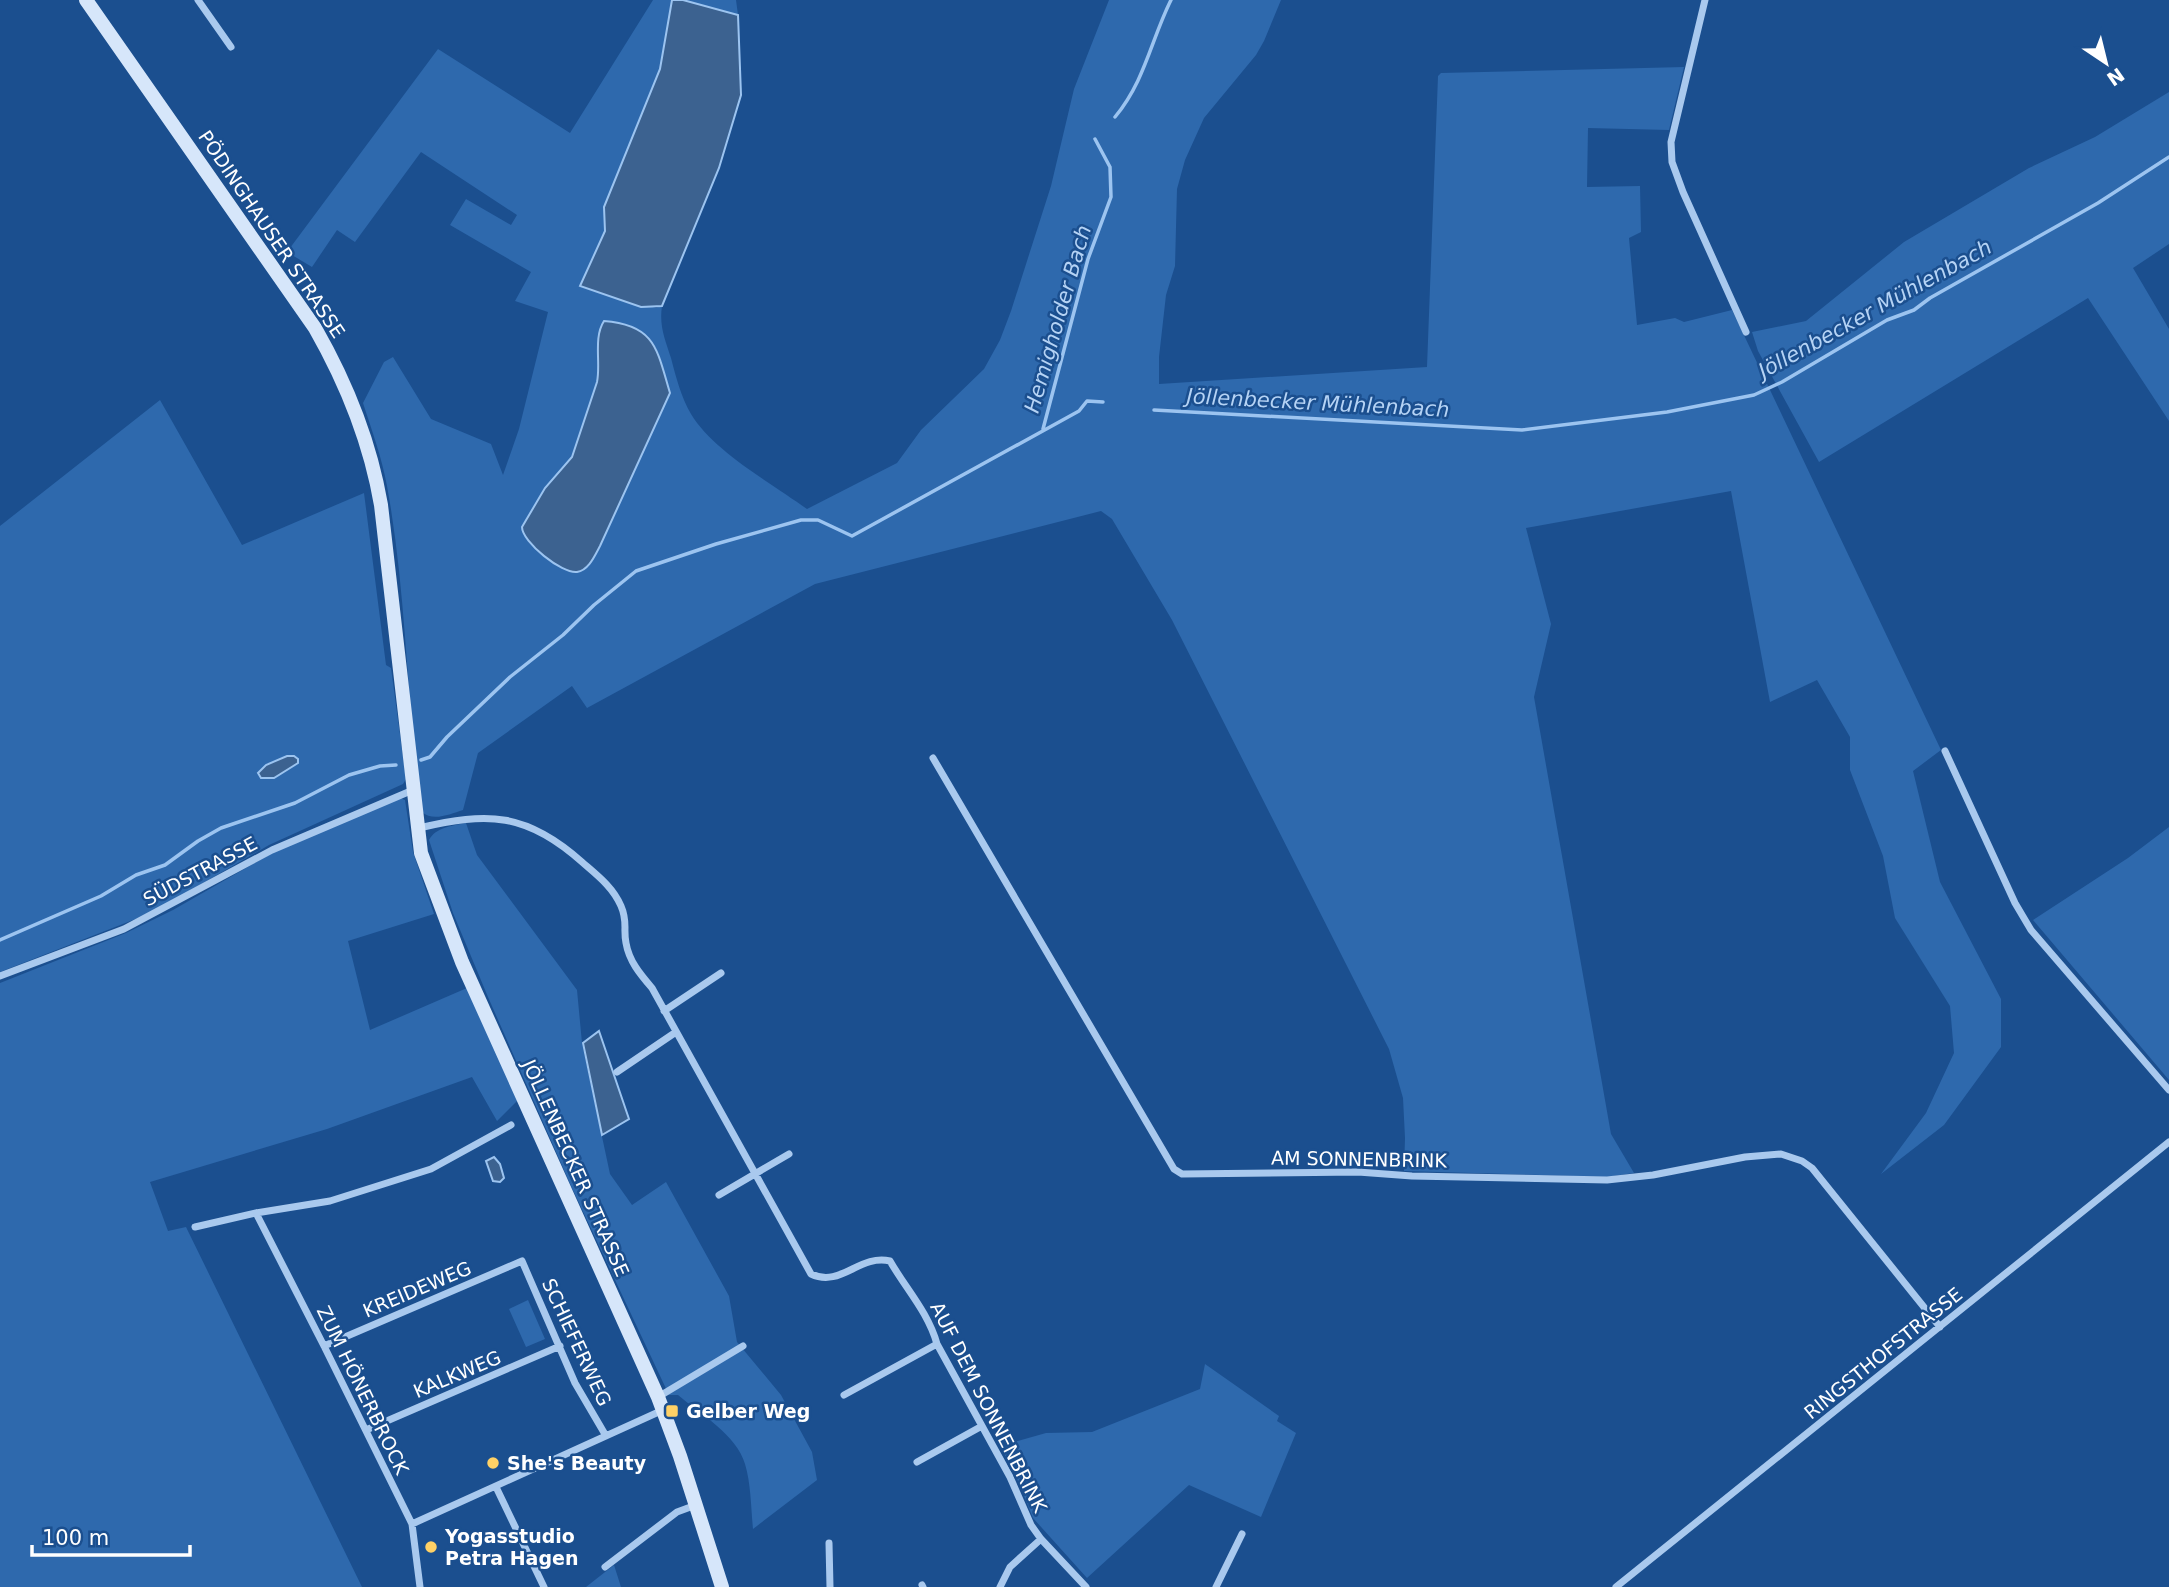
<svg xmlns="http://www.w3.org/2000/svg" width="2169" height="1587" viewBox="0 0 2169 1587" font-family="'DejaVu Sans',sans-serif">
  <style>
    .green { fill: #2e69ad; fill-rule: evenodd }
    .water { fill: #3c6290; stroke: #9cc4f0; stroke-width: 2 }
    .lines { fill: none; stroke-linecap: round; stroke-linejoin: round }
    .stream { stroke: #9cc4f0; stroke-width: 3.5 }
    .street { stroke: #a9c9ee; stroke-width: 7 }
    .secondary { stroke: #d6e6fa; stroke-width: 14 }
    .poi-dot { fill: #ffd166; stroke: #1b4f8f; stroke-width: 2.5 }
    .labels { text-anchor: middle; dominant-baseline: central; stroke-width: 5; stroke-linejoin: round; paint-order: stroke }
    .street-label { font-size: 19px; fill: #fff; stroke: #1b4f8f }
    .poi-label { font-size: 19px; font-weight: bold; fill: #fff; stroke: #1b4f8f; text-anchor: start }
    .water-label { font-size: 21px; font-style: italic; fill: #b5d3f5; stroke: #1b4f8f }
  </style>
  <rect width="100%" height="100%" fill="#1b4f8f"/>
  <!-- green -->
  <path class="green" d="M653 0H672L660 69 604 207 605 231 580 286 656 308 662 306C659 326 665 339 671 358 676 377 681 397 691 414 713 451 771 483 807 509L897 463 921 430 984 369 1000 340 1011 311 1051 186 1074 89 1109 0H1281L1264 41 1256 55 1204 118 1185 160 1177 189 1175 266 1166 295 1159 357V384L1427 367 1438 76 1441 73 1684 67 1669 130 1588 128 1587 187 1640 186 1641 232 1629 238 1637 325 1675 318 1684 322 1732 310 1941 750 1913 771 1940 882 2001 999V1047L1944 1125 1881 1174 1926 1113 1954 1053 1950 1006 1895 918 1883 856 1850 770V737L1817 680 1770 702 1731 491 1526 528 1551 624 1534 697 1611 1134 1634 1173 1606 1177 1404 1171 1405 1138 1403 1098 1389 1049 1172 620 1112 519 1101 511 815 584 587 708 572 686 478 753 463 810C450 814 433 822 422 812 406 704 407 594 387 486 382 458 372 431 363 403L384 362 393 357 431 419 491 444 503 475 519 429 548 312 515 301 531 272 450 225 466 199 511 225 517 215 421 152 355 242 337 230 312 267 287 252 438 49 570 133ZM607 321C617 323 629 325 639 330 660 340 664 373 670 393L600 546 567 465 572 457 597 382C601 361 594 339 607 321Z
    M683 0H736L738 15Z
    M2169 92V244L2133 268 2169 329V421L2088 298 1819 462 1758 351 1752 332 1806 321 1904 242 2029 168 2095 137Z
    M160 400 242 545 364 493 386 665 391 668 406 779 403 784 269 845 151 913 0 972V526Z
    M400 798 405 800 413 852 434 914 348 941 370 1030 467 988 518 1100 497 1121 472 1077 327 1129 150 1182 168 1231 186 1227 362 1587H0V983L126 933 173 910 274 852Z
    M466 823 477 855 577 990 582 1043 610 1174 632 1205 666 1182 729 1296 737 1342 781 1395 812 1452 817 1480 753 1529C751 1508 751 1484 745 1464 737 1435 700 1414 678 1395H669L571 1186 488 997 453 913 429 840C436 827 452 826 466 823Z
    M2169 827V1080L2033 920 2128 858Z
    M528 1300 545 1339 526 1347 509 1309Z
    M1205 1364 1279 1416 1277 1421 1296 1433 1261 1517 1189 1485 1087 1578 1033 1518 1016 1476 1000 1446 1046 1433 1092 1432 1200 1389Z
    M614 1565 621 1587H585H586Z"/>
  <!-- water -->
  <path class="water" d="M672 0H683L738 15 741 95 719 168 662 306 641 307 580 286 605 231 604 207 660 69Z
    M604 321C656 325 657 350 670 393L600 546C595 555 589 570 577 572 562 574 522 542 522 527L545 488 572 457 597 382C601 363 593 338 604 321Z
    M287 756H294L298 759V763L274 778H261L258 773 266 765Z
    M599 1031 629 1119 602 1135 583 1043Z
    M494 1157 500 1164 504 1178 500 1182 493 1181 486 1161Z"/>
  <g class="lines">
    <!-- stream -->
    <path class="stream" d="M1115 117C1145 81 1151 40 1171 0
      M1154 410 1522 430 1667 412 1754 395 1782 382 1887 320 1914 310 1930 298 2098 203 2169 157
      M1043 429 1088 259 1111 197 1110 167 1095 139
      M421 760 430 757 447 737 510 677 563 635 594 605 636 571 716 544 801 520H818L852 536 1079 411 1087 401 1103 402
      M0 940 101 896 136 875 165 865 198 841 221 828 295 803 349 775 380 766 396 765"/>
    <!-- street -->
    <path class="street" d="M198 0 231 47
      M1705 0 1671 142 1672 162 1683 192 1746 332
      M1945 751 2015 903 2031 930 2169 1090
      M933 758 1174 1169 1182 1174 1358 1172 1412 1176 1607 1180 1653 1175 1745 1157 1781 1154 1802 1161 1812 1168 1940 1327
      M419 828C488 812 526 812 582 862 597 875 613 887 621 906 628 922 623 929 626 943 629 961 640 974 652 988L811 1274C841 1288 859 1254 890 1261 906 1289 928 1312 937 1344L1010 1477 1031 1525 1041 1539 1086 1587
      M0 976 124 929 272 850 413 790
      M664 1011 721 973
      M617 1072 676 1032
      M719 1195 789 1154
      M256 1213 324 1346 412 1524 420 1587
      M195 1227 256 1213 330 1201 431 1169 511 1125
      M324 1346 522 1261 575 1383 606 1436
      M844 1395 937 1344
      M658 1397 743 1346
      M366 1430 560 1346
      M917 1462 982 1426
      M496 1487 544 1587
      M412 1524 663 1410
      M829 1543 830 1587
      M605 1567 677 1512 696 1505
      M922 1585 923 1587
      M1000 1587 1010 1567 1041 1539
      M1216 1587 1242 1534
      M1616 1587 2169 1142"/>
    <!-- secondary -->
    <path class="secondary" d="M86 0 315 328C347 384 370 441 381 505L421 853 462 962 658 1397 680 1456 722 1587"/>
  </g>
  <!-- markers -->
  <g class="poi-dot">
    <rect x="665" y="1404" width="14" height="14" rx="3.5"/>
    <circle cx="493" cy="1463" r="7"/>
    <circle cx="431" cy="1547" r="7"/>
  </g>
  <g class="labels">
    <!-- street labels -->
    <g class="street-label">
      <text transform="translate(272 234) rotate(56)">PÖDINGHAUSER STRASSE</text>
      <text transform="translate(200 871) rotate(-28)">SÜDSTRASSE</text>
      <text transform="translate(1359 1159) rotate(1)">AM SONNENBRINK</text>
      <text transform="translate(576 1168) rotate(66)">JÖLLENBECKER STRASSE</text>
      <text transform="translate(417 1289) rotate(-23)">KREIDEWEG</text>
      <text transform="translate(577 1342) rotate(65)">SCHIEFERWEG</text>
      <text transform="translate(1883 1353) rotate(-39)">RINGSTHOFSTRASSE</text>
      <text transform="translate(457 1374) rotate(-23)">KALKWEG</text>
      <text transform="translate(363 1390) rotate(64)">ZUM HÖNERBROCK</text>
      <text transform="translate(989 1407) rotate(63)">AUF DEM SONNENBRINK</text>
    </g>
    <!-- poi labels -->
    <g class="poi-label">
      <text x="686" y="1411">Gelber Weg</text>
      <text x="507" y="1463">She's Beauty</text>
      <text x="445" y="1536">Yogasstudio<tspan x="445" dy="22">Petra Hagen</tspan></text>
    </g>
    <!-- water labels -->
    <g class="water-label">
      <text transform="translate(1875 309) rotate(-29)">Jöllenbecker Mühlenbach</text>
      <text transform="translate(1058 319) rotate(-74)">Hemigholder Bach</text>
      <text transform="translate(1318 403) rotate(3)">Jöllenbecker Mühlenbach</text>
    </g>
  </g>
  <!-- north arrow -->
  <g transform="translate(2106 63) rotate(145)" stroke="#1b4f8f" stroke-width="5" paint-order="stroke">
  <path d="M0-5L12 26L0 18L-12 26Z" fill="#ffffff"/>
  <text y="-10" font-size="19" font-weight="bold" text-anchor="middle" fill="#ffffff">N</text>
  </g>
  <!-- scale -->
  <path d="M32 1545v10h158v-10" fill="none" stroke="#ffffff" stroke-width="3.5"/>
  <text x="42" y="1545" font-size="21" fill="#ffffff" stroke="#1b4f8f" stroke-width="5" paint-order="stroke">100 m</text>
</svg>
